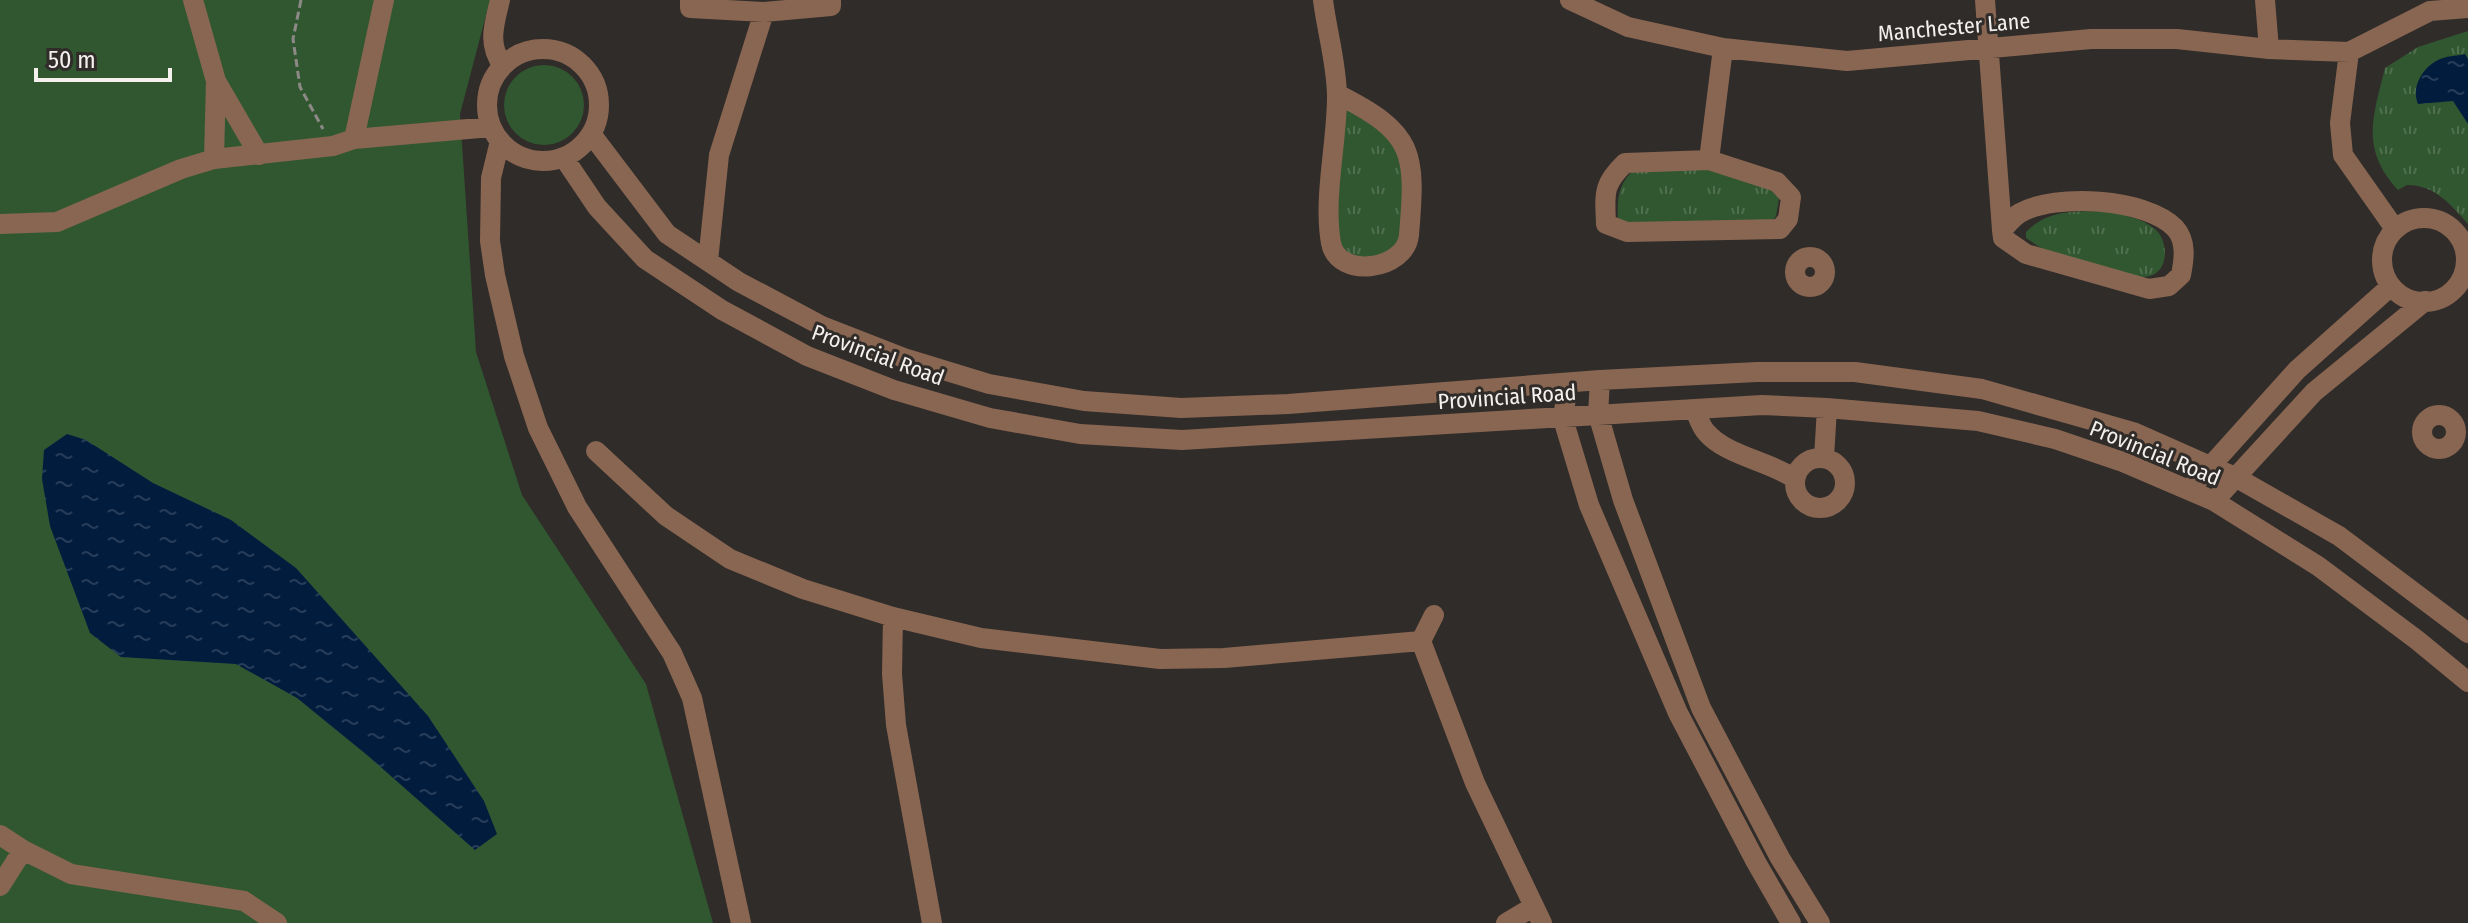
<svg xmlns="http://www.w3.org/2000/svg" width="2468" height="923" viewBox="0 0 2468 923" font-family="'Fira Sans Condensed',sans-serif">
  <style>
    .grass { fill: #315731 }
    .park { fill: url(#park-tufts) }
    .water { fill: url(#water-ripples) }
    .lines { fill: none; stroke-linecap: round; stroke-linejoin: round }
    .path { stroke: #8c8986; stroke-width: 3; stroke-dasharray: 8 4; stroke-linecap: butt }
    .minor { stroke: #896652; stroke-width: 20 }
    .labels { text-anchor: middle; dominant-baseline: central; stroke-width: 6; stroke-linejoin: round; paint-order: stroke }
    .street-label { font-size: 22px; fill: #f3f0ee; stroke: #302c29 }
  </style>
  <defs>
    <pattern id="park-tufts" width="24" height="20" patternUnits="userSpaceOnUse" patternTransform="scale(2)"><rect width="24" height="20" fill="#315731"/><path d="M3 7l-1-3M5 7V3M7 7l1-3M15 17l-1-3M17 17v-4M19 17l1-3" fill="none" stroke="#4f6f4f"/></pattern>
    <pattern id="water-ripples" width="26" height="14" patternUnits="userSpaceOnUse" patternTransform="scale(2)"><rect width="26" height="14" fill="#021c3e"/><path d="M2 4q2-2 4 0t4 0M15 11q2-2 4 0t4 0" fill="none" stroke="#273d5a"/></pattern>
  </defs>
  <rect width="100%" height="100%" fill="#302c29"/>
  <!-- grass -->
  <path class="grass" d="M0 0H490L460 114 476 352 522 495 646 684 713 923H0Z
    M504 105a40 40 0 1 1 80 0a40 40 0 1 1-80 0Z"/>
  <!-- park -->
  <path class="park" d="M2468 31V224C2450 204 2435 185 2407 185L2398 190C2360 148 2373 117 2385 68L2418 47Z
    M1337 94 1409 153 1399 257 1340 258 1330 207Z
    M1708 165 1767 185 1779 198 1776 216 1769 226 1636 228 1618 221C1617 198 1618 185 1635 168Z
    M2108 211C2125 215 2141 218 2155 229 2167 239 2169 264 2156 273 2151 277 2144 277 2138 277L2044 250 2026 238V232C2050 208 2076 212 2108 211Z"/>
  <!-- water -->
  <path class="water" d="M2465 54 2468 59V124L2453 101 2418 104C2411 88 2422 68 2438 60 2445 56 2457 56 2465 54Z
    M67 434 86 440 153 483 231 520 296 568 428 716 484 801 497 834 475 850 367 755 297 698 236 664 121 657 90 633 50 526 42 479 44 450Z"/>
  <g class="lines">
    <!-- path -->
    <path class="path" d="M301 0 293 39 300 87 323 129"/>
    <!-- minor -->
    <path class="minor" d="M193 0 216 81 214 159
      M384 0 354 139 491 127
      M500 0C494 25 487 44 503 66
      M690 0V8L764 12 831 6V0
      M1323 0C1327 32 1337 65 1337 97 1337 143 1323 198 1331 243 1338 280 1406 270 1409 235 1416 152 1415 133 1337 94
      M1570 0 1628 27 1723 48 1847 61 2091 39H2177L2269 49 2349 52
      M1985 0 2002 230 2003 238 2026 254 2149 289 2169 286 2181 275C2184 260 2187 241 2175 228 2146 198 2055 193 2020 213 2013 217 2007 225 2002 230
      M2265 0 2269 49
      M487 105a56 56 0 1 1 112 0a56 56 0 1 1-112 0Z
      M216 81 259 155
      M592 135 667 234 739 282 822 326 904 358 989 384 1084 401 1181 408 1288 404 1600 380 1757 372H1855L1982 389 2133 432 2237 478 2339 536 2468 633
      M500 141 491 178 490 241 495 275 514 356 538 428 577 507 672 653 692 698 741 923
      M564 158 597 207 645 259 722 310 807 356 894 390 990 418 1080 434 1182 440 1762 405 1827 408 1978 421 2055 439 2123 462 2214 501 2318 566 2417 640 2468 682
      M1709 160 1777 182 1791 197 1788 219 1780 229 1627 232 1606 224C1605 194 1602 185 1625 163Z
      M1709 160 1723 48
      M2382 260a42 42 0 1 1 84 0a42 42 0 1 1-84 0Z
      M0 224 57 222 181 169 214 159 333 146 354 139
      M2395 229 2343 155 2340 123 2349 52 2430 11 2468 8
      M1795 272a15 15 0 1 1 30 0a15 15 0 1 1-30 0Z
      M708 261 719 155 764 12
      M1600 380 1598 414 1623 500 1701 708 1780 858 1820 923
      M1568 383 1563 419 1589 505 1678 713 1756 862 1791 923
      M1695 410C1698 417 1701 427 1706 432 1726 456 1770 461 1795 479
      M2422 432a17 17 0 1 1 34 0a17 17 0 1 1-34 0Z
      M596 451 666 516 730 559 803 589 893 617 981 638 1160 659 1224 658 1421 641 1475 783 1542 923
      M1795 483a25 25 0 1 1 50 0a25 25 0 1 1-50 0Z
      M1824 458 1827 408
      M2190 489 2297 370 2391 286
      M2214 501 2314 392 2425 301
      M893 617 892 674 896 725 932 923
      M1421 641 1434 615
      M0 835 23 850 71 874 244 901 277 923
      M0 886 23 850
      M1506 923 1533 907"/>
  </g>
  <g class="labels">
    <!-- street labels -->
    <g class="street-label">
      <text transform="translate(1954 27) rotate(-5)">Manchester Lane</text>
      <text transform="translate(878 355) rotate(20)">Provincial Road</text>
      <text transform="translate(1507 397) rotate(-4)">Provincial Road</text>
      <text transform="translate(2155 453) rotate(22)">Provincial Road</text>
    </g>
  </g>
  <!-- scale -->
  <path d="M36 68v12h134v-12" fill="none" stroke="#f3f0ee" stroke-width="4"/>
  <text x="48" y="68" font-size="24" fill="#f3f0ee" stroke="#302c29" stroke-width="6" paint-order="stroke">50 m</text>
</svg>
